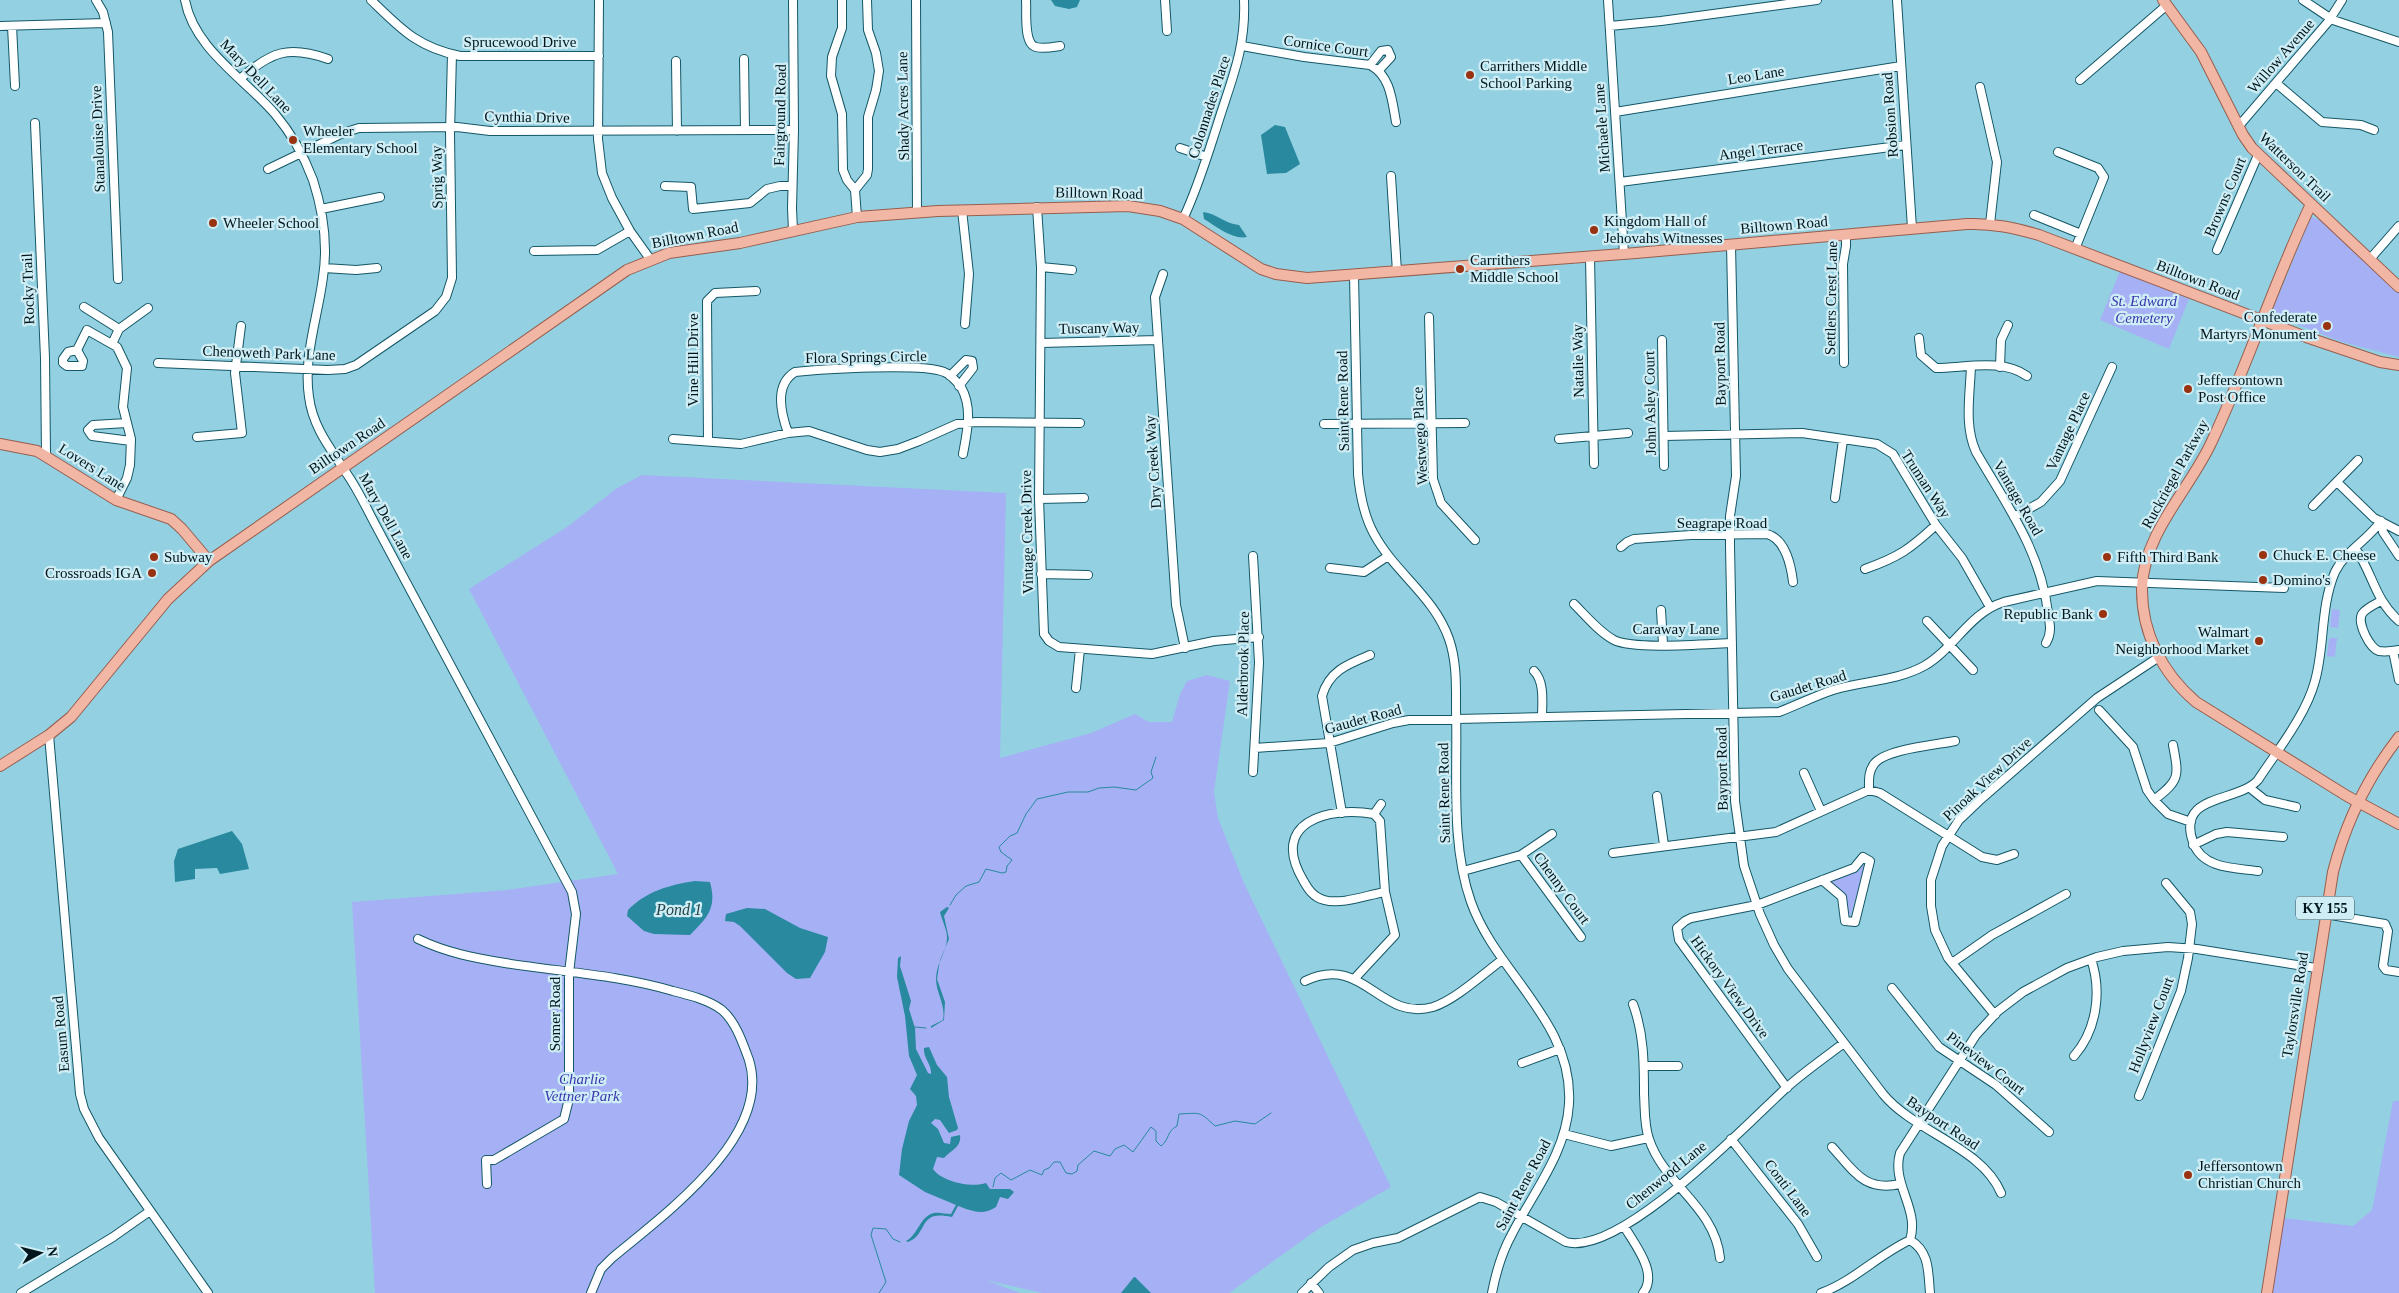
<svg xmlns="http://www.w3.org/2000/svg" width="2399" height="1293" viewBox="0 0 2399 1293" font-family="Georgia,serif">
  <style>
    .green { fill: #a5b1f4 }
    .water { fill: #29899f }
    .lines { fill: none; stroke-linecap: round; stroke-linejoin: round }
    .stream { stroke: #29899f; stroke-width: 1 }
    .minor-casing { stroke: #145766; stroke-width: 10 }
    .major-casing { stroke: #975e4e; stroke-width: 12 }
    .minor { stroke: #fff; stroke-width: 8 }
    .major { stroke: #f2b6a5; stroke-width: 10 }
    .poi-dot { fill: #993211; stroke: #ceedf5; stroke-width: 2 }
    .labels { text-anchor: middle; dominant-baseline: central; stroke-width: 4.5; stroke-linejoin: round; paint-order: stroke }
    .shield { fill: #ceedf5; stroke: #3e565d; stroke-width: 1 }
    .shield-label { font-size: 14px; font-weight: bold; fill: #00161c }
    .street-label { font-size: 15px; fill: #00161c; stroke: #ceedf5 }
    .poi-label { font-size: 15px; fill: #00161c; stroke: #ceedf5; text-anchor: start }
    .park-label { font-size: 15px; font-style: italic; fill: #3a36ad; stroke: #ceedf5 }
    .water-label { font-size: 16px; font-style: italic; fill: #27444b; stroke: #ceedf5 }
  </style>
  <rect width="100%" height="100%" fill="#93d1e2"/>
  <!-- green -->
  <path class="green" d="M2311 217 2320 220 2399 293V357L2342 342 2271 314Z
    M2120 271 2189 299 2169 349 2100 320Z
    M642 475 1006 493 1000 758 1091 733 1135 714 1149 722H1172L1180 694 1187 681 1207 675 1230 681 1214 792 1218 818 1244 883 1391 1187 1321 1227 1229 1293H1042L986 1280 1020 1293H375L352 902 507 890 618 874 469 589 567 527 617 488Z
    M2332 609 2340 610 2338 628 2330 627Z
    M2329 638H2337L2335 657 2327 656Z
    M1864 863 1867 864 1850 917 1844 893 1829 882 1859 871Z
    M2393 1101H2399V1293H2272L2284 1218 2353 1226 2372 1210Z"/>
  <!-- water -->
  <path class="water" d="M1051 0H1080L1077 7 1069 9 1055 6Z
    M1275 125 1285 127 1300 164 1286 173 1267 174 1261 135Z
    M1203 212C1218 214 1223 223 1239 225L1247 237C1233 240 1217 227 1204 219Z
    M232 831 242 844 249 869 220 874 217 868 195 869V879L175 882 174 861 178 849Z
    M695 881 710 882C717 908 708 917 690 935L654 934 644 931 627 916 628 910C647 891 669 885 695 881Z
    M947 907 949 908 944 916 949 939 940 960 937 979 945 1002 944 1020 931 1028V1026L943 1020C946 1005 936 993 936 979 936 964 947 951 947 938 947 929 942 921 940 912Z
    M747 908 765 909 800 928 828 937 825 952 810 978 796 979 787 973 740 926 734 922 725 921 726 914Z
    M901 956 900 966 911 1001 909 1009 915 1028 916 1049 928 1073 931 1074C932 1065 923 1058 924 1048L929 1047 937 1065 947 1077 949 1097 958 1128 957 1130 949 1133 940 1120 935 1119 931 1123 938 1129 944 1143 950 1144 951 1137 960 1135C962 1147 951 1150 944 1158L937 1157 933 1169C942 1182 972 1188 986 1183L990 1189H1010L1014 1192 1008 1199 1000 1197 996 1207C983 1216 972 1211 958 1206L952 1217C917 1209 929 1234 908 1242L906 1241C918 1235 920 1216 934 1213 939 1212 945 1214 951 1214L956 1205 925 1192 899 1175 902 1149 909 1121 917 1105 916 1096 910 1089 917 1075 909 1056 905 1016 897 977 898 958Z
    M1134 1277H1135L1151 1293H1121Z"/>
  <g class="lines">
    <!-- stream -->
    <path class="stream" d="M950 905 956 895 966 886 979 882 986 869 1002 873 1006 872 1007 866 1012 860 1001 852 999 847 1010 836 1017 833 1026 814 1037 799 1068 792H1088L1099 788 1114 787 1136 790 1153 778 1151 772 1156 757
      M915 1027 926 1028
      M993 1187 995 1178 1001 1173 1011 1180 1030 1170 1042 1175 1044 1170 1049 1168 1054 1162H1060L1066 1173 1072 1174 1077 1171 1078 1165 1094 1151 1110 1156 1115 1149 1124 1145 1133 1152 1151 1127 1156 1131V1141L1161 1146C1170 1139 1166 1132 1177 1126L1179 1114C1201 1113 1199 1111 1215 1126L1235 1121 1255 1124 1271 1113
      M879 1293 886 1282 871 1235 873 1228 886 1229 893 1239 900 1242"/>
    <!-- minor casing -->
    <g class="minor-casing">
      <path id="minor" d="M96 0 103 12 108 32 118 279
        M185 0C194 49 245 79 275 114 292 134 304 156 313 180 323 211 328 245 323 277 318 317 303 356 309 397 313 428 331 449 347 474 358 490 366 507 375 524L572 892 576 914 569 973V1099L564 1119 494 1160H486L487 1184
        M371 0C401 29 417 47 460 56H599
        M599 0 598 139 602 173 612 198 630 231 650 259
        M842 0V28L832 57 831 76 842 114 843 170 847 180 855 190 857 217
        M916 0 917 212
        M1026 0C1027 11 1023 44 1036 47 1044 49 1053 47 1060 46
        M1165 0 1167 31
        M1608 0 1624 254
        M1897 0 1912 228
        M2303 0 2333 20 2399 42
        M0 26 106 23
        M12 26 15 86
        M1610 26 1661 21 1817 0
        M1242 46 1304 57 1370 65C1391 76 1392 101 1396 122
        M744 59 745 130
        M676 61 677 131
        M1370 65 1381 51 1388 50 1391 57 1379 70
        M241 78C271 52 288 45 328 59
        M2080 80 2167 5
        M2276 83 2322 122 2361 125 2374 130
        M1980 87 1997 162 1990 224
        M1615 112 1901 66
        M35 123 45 358 46 455
        M2238 127 2328 22 2342 0
        M1180 148 1207 157
        M2058 152 2098 168 2104 177 2075 249
        M268 169 343 133 359 128 457 127 490 131 794 130
        M1391 176 1397 272
        M1620 182 1906 145
        M665 186 691 187 693 209 750 203 767 189 780 186H792
        M855 190 867 175 868 169V117L876 90 879 71 876 53 868 30 867 0
        M1037 207 1041 267 1039 499 1044 634 1049 641 1059 647 1152 654 1214 641 1259 637
        M321 209 380 197
        M962 210 969 274 965 324
        M2034 215 2081 234
        M1183 219C1197 190 1207 157 1217 126 1231 80 1246 50 1244 0
        M793 231 792 208 794 130 793 0
        M1731 245 1736 476 1730 516V546L1735 801 1744 866 1760 914 1774 945 1788 969 1883 1094C1914 1132 1982 1147 2001 1193
        M2217 250 2258 155
        M534 251 597 250 630 231
        M1590 257 1594 464
        M2370 259 2399 226
        M1041 267 1072 270
        M324 268 356 270 377 268
        M1163 274 1155 297 1158 340 1176 605 1185 648
        M1354 275 1358 474C1360 495 1364 516 1374 534 1395 573 1434 596 1449 639 1457 662 1456 687 1456 710 1458 772 1450 843 1471 902 1496 973 1574 1022 1569 1104 1566 1153 1534 1191 1512 1234 1502 1252 1496 1272 1492 1293
        M84 307 119 329
        M1429 317 1433 479 1441 503 1475 540
        M1919 338 1921 355 1936 368C1964 368 2002 358 2027 376
        M1662 340 1664 466
        M1041 343 1158 340
        M112 344 119 329 148 308
        M77 350 68 352 63 359V363L67 366H82L83 361 77 350 87 330 117 347 127 368 123 407 131 439 130 465 127 478 116 500
        M158 363 328 370 345 369 356 365 435 311 446 297 452 278 450 133 452 54
        M1844 363 1843 264 1846 246V234
        M1971 366C1970 395 1964 426 1976 452 2006 504 2041 551 2048 613 2050 624 2052 633 2046 643
        M2000 367 2001 340 2008 325
        M950 376 966 360 972 361 973 368 959 386
        M127 423 93 425 88 430 92 436 131 441
        M1324 424 1465 423
        M788 433C781 413 774 385 795 372 822 369 924 363 944 372 950 374 957 382 961 387 973 408 967 432 963 454
        M1664 436 1802 433 1877 444 1893 454 1936 525 1962 558 1990 607
        M197 437 242 433 235 373 241 326
        M673 439 741 444 788 433 809 431 867 450 880 452 898 449 919 441 957 424 976 422 1080 423
        M1559 439 1628 433
        M708 441 707 301 715 293 756 291
        M2337 482 2374 518 2399 531
        M1835 498 1843 440
        M1039 499 1084 498
        M2313 506 2358 460
        M2014 517 2041 502 2060 481 2112 367
        M2381 521 2383 532 2399 556
        M1621 547 1627 542 1634 539 1691 535 1767 534C1785 539 1791 565 1793 582
        M2355 548C2373 573 2374 599 2399 621
        M1330 568 1364 572 1388 556
        M1865 569C1899 557 1910 549 1936 525
        M1041 574 1088 575
        M2381 601C2375 604 2365 609 2362 614 2357 623 2370 649 2379 651 2385 652 2393 651 2399 650
        M1574 604C1586 616 1599 632 1614 640 1634 650 1706 644 1732 643
        M1661 610 1663 644
        M1927 621 1973 670
        M2393 651 2399 680
        M1534 671C1545 682 1542 703 1542 717
        M1076 688 1080 649
        M2099 710 2133 747 2147 790 2154 800 2168 814 2191 822
        M49 735 80 1094 84 1109 99 1138 208 1293
        M1255 748 1329 743 1393 723 1409 720 1779 712C1797 705 1815 696 1833 690 1862 681 1897 681 1924 666 1954 649 1970 612 2004 602L2097 581 2284 588
        M1253 772 1259 662 1253 556
        M1804 773 1821 811
        M2250 788 2265 800 2296 807
        M1869 790C1869 781 1868 772 1874 764 1885 749 1936 745 1955 741
        M1657 796 1664 845
        M2154 800C2180 780 2179 777 2173 745
        M1342 813 1322 696C1329 671 1348 664 1370 655
        M1374 814C1328 806 1269 822 1303 880 1308 889 1313 897 1324 900 1342 905 1367 895 1385 892
        M1374 814 1381 804
        M2193 845 2216 834 2227 832 2283 837
        M1613 853 1776 832 1869 790 1880 793 1982 857 1997 860 2014 854
        M1521 855 1581 937
        M1463 871 1521 855 1552 834
        M2258 871C2235 868 2202 869 2193 842 2176 793 2238 803 2258 780 2277 751 2306 715 2315 681 2325 646 2320 607 2335 572 2345 551 2368 540 2381 521
        M2325 914 2385 924 2388 931 2383 966 2386 970 2399 972
        M418 939C447 953 475 958 505 963 561 972 619 975 673 991 689 995 709 1000 722 1010 736 1022 743 1044 749 1060 773 1137 662 1216 612 1258L601 1269 591 1293
        M1952 963 1992 935 2066 894
        M1355 978 1395 935 1385 892 1380 821 1374 814
        M1305 981C1364 953 1379 1022 1433 1007 1455 1000 1483 974 1502 960
        M1892 988 1939 1047 1996 1085 2049 1132
        M1633 1004C1644 1034 1644 1063 1644 1094 1645 1109 1644 1125 1649 1139 1664 1185 1715 1207 1720 1258
        M1995 1015 1948 958 1935 930 1931 906V880L1942 846 1959 820 1979 801 2097 698 2159 657
        M2074 1056C2097 1030 2102 991 2091 959
        M1522 1063 1560 1049
        M1644 1066H1678
        M1787 1088 1679 940 1677 928 1685 921 1691 918 1757 905 1854 868 1863 857 1870 861 1855 922 1845 921 1842 897 1822 880
        M2139 1096 2181 991 2188 958 2192 924 2190 912 2166 883
        M1564 1134 1611 1146 1648 1138
        M1731 1139 1798 1224 1817 1257
        M1832 1147C1854 1171 1864 1192 1900 1184
        M1624 1226C1634 1244 1659 1273 1643 1293
        M1910 1240C1930 1252 1928 1272 1930 1293
        M1311 1283 1319 1293
        M21 1293 113 1237 150 1211
        M1302 1293 1329 1267 1353 1250 1373 1243 1398 1238 1480 1197 1496 1202 1566 1242C1620 1257 1746 1125 1786 1088 1804 1072 1824 1058 1844 1043
        M1821 1293C1854 1281 1878 1255 1910 1240 1920 1209 1891 1184 1900 1153L1976 1035 1998 1011 2023 992 2067 968 2097 957 2123 951 2168 947 2197 949 2316 968"/>
    </g>
    <!-- major casing -->
    <g class="major-casing">
      <path id="major" d="M2163 0 2201 52 2243 135 2252 148 2399 287
        M2311 204C2274 282 2248 364 2212 441 2191 488 2144 532 2142 587 2141 632 2162 673 2196 702L2347 796 2399 824
        M0 444 37 451 116 500 171 519 182 529 209 561
        M0 766 49 735 71 717 168 599 209 561 627 270 669 253 740 243 857 217 938 211 1128 206 1160 211 1183 219 1261 269 1276 274 1307 278 1636 253 1967 224C1993 223 2015 228 2039 235L2306 337 2380 362 2399 365
        M2267 1293 2333 872C2346 821 2367 778 2399 737"/>
    </g>
    <!-- minor -->
    <use href="#minor" class="minor"/>
    <!-- major -->
    <use href="#major" class="major"/>
  </g>
  <!-- markers -->
  <g class="poi-dot">
    <circle cx="1470" cy="75" r="5"/>
    <circle cx="293" cy="140" r="5"/>
    <circle cx="213" cy="223" r="5"/>
    <circle cx="1594" cy="230" r="5"/>
    <circle cx="1460" cy="269" r="5"/>
    <circle cx="2327" cy="326" r="5"/>
    <circle cx="2188" cy="389" r="5"/>
    <circle cx="2263" cy="555" r="5"/>
    <circle cx="154" cy="557" r="5"/>
    <circle cx="2107" cy="557" r="5"/>
    <circle cx="152" cy="573" r="5"/>
    <circle cx="2263" cy="580" r="5"/>
    <circle cx="2103" cy="614" r="5"/>
    <circle cx="2259" cy="641" r="5"/>
    <circle cx="2188" cy="1175" r="5"/>
  </g>
  <g class="labels">
    <!-- shield labels -->
    <rect class="shield" x="2296" y="896.5" width="58" height="23" rx="4"/>
    <g class="shield-label">
      <text x="2325" y="908">KY 155</text>
    </g>
    <!-- street labels -->
    <g class="street-label">
      <text x="520" y="42">Sprucewood Drive</text>
      <text transform="translate(1326 46) rotate(8)">Cornice Court</text>
      <text transform="translate(2281 56) rotate(-49)">Willow Avenue</text>
      <text transform="translate(1756 75) rotate(-9)">Leo Lane</text>
      <text transform="translate(256 76) rotate(46)">Mary Dell Lane</text>
      <text transform="translate(903 106) rotate(-91)">Shady Acres Lane</text>
      <text transform="translate(1209 107) rotate(-72)">Colonnades Place</text>
      <text transform="translate(780 115) rotate(-89)">Fairground Road</text>
      <text transform="translate(1890 115) rotate(-94)">Robsion Road</text>
      <text transform="translate(527 117) rotate(1)">Cynthia Drive</text>
      <text transform="translate(1602 128) rotate(-94)">Michaele Lane</text>
      <text transform="translate(98 139) rotate(-92)">Stanalouise Drive</text>
      <text transform="translate(1761 150) rotate(-7)">Angel Terrace</text>
      <text transform="translate(2295 167) rotate(44)">Watterson Trail</text>
      <text transform="translate(437 177) rotate(-91)">Sprig Way</text>
      <text transform="translate(1099 193) rotate(1)">Billtown Road</text>
      <text transform="translate(2225 197) rotate(-67)">Browns Court</text>
      <text transform="translate(1784 225) rotate(-5)">Billtown Road</text>
      <text transform="translate(695 235) rotate(-11)">Billtown Road</text>
      <text transform="translate(2198 280) rotate(21)">Billtown Road</text>
      <text transform="translate(28 289) rotate(-92)">Rocky Trail</text>
      <text transform="translate(1831 298) rotate(-89)">Settlers Crest Lane</text>
      <text transform="translate(1099 328) rotate(-1)">Tuscany Way</text>
      <text transform="translate(269 353) rotate(2)">Chenoweth Park Lane</text>
      <text transform="translate(866 357) rotate(-1)">Flora Springs Circle</text>
      <text transform="translate(693 360) rotate(-90)">Vine Hill Drive</text>
      <text transform="translate(1578 361) rotate(-91)">Natalie Way</text>
      <text transform="translate(1720 364) rotate(-91)">Bayport Road</text>
      <text transform="translate(1343 401) rotate(-91)">Saint Rene Road</text>
      <text transform="translate(1650 403) rotate(-91)">John Asley Court</text>
      <text transform="translate(2068 431) rotate(-65)">Vantage Place</text>
      <text transform="translate(1420 436) rotate(-93)">Westwego Place</text>
      <text transform="translate(347 446) rotate(-34)">Billtown Road</text>
      <text transform="translate(1153 462) rotate(-94)">Dry Creek Way</text>
      <text transform="translate(92 467) rotate(32)">Lovers Lane</text>
      <text transform="translate(2175 474) rotate(-61)">Ruckriegel Parkway</text>
      <text transform="translate(1926 484) rotate(57)">Truman Way</text>
      <text transform="translate(2018 498) rotate(60)">Vantage Road</text>
      <text transform="translate(386 516) rotate(61)">Mary Dell Lane</text>
      <text x="1722" y="523">Seagrape Road</text>
      <text transform="translate(1027 532) rotate(-91)">Vintage Creek Drive</text>
      <text x="1676" y="629">Caraway Lane</text>
      <text transform="translate(1243 664) rotate(-89)">Alderbrook Place</text>
      <text transform="translate(1808 686) rotate(-17)">Gaudet Road</text>
      <text transform="translate(1363 719) rotate(-15)">Gaudet Road</text>
      <text transform="translate(1722 769) rotate(-91)">Bayport Road</text>
      <text transform="translate(1987 779) rotate(-43)">Pinoak View Drive</text>
      <text transform="translate(1444 793) rotate(-91)">Saint Rene Road</text>
      <text transform="translate(1562 888) rotate(54)">Chenny Court</text>
      <text transform="translate(1730 987) rotate(54)">Hickory View Drive</text>
      <text transform="translate(2295 1005) rotate(-81)">Taylorsville Road</text>
      <text transform="translate(555 1014) rotate(-90)">Somer Road</text>
      <text transform="translate(2151 1025) rotate(-69)">Hollyview Court</text>
      <text transform="translate(61 1034) rotate(-95)">Easum Road</text>
      <text transform="translate(1986 1063) rotate(37)">Pineview Court</text>
      <text transform="translate(1943 1123) rotate(34)">Bayport Road</text>
      <text transform="translate(1666 1175) rotate(-39)">Chenwood Lane</text>
      <text transform="translate(1523 1185) rotate(-62)">Saint Rene Road</text>
      <text transform="translate(1788 1188) rotate(53)">Conti Lane</text>
    </g>
    <!-- poi labels -->
    <g class="poi-label">
      <text x="1480" y="66">Carrithers Middle<tspan x="1480" dy="17">School Parking</tspan></text>
      <text x="303" y="131">Wheeler<tspan x="303" dy="17">Elementary School</tspan></text>
      <text x="1604" y="221">Kingdom Hall of<tspan x="1604" dy="17">Jehovahs Witnesses</tspan></text>
      <text x="223" y="223">Wheeler School</text>
      <text x="1470" y="260">Carrithers<tspan x="1470" dy="17">Middle School</tspan></text>
      <text x="2317" y="317" text-anchor="end">Confederate<tspan x="2317" dy="17">Martyrs Monument</tspan></text>
      <text x="2198" y="380">Jeffersontown<tspan x="2198" dy="17">Post Office</tspan></text>
      <text x="2273" y="555">Chuck E. Cheese</text>
      <text x="164" y="557">Subway</text>
      <text x="2117" y="557">Fifth Third Bank</text>
      <text x="142" y="573" text-anchor="end">Crossroads IGA</text>
      <text x="2273" y="580">Domino's</text>
      <text x="2093" y="614" text-anchor="end">Republic Bank</text>
      <text x="2249" y="632" text-anchor="end">Walmart<tspan x="2249" dy="17">Neighborhood Market</tspan></text>
      <text x="2198" y="1166">Jeffersontown<tspan x="2198" dy="17">Christian Church</tspan></text>
    </g>
    <!-- park labels -->
    <g class="park-label">
      <text x="2144" y="301">St. Edward<tspan x="2144" dy="17">Cemetery</tspan></text>
      <text x="582" y="1079">Charlie<tspan x="582" dy="17">Vettner Park</tspan></text>
    </g>
    <!-- water labels -->
    <g class="water-label">
      <text x="679" y="909">Pond 1</text>
    </g>
  </g>
  <!-- north arrow -->
  <g transform="translate(40 1253) rotate(83)" stroke="#ceedf5" stroke-width="4" paint-order="stroke">
  <path d="M0-4L9 19L0 12L-9 19Z" fill="#00161c"/>
  <text y="-8" font-size="14" font-weight="bold" text-anchor="middle" fill="#00161c">N</text>
  </g>
</svg>
